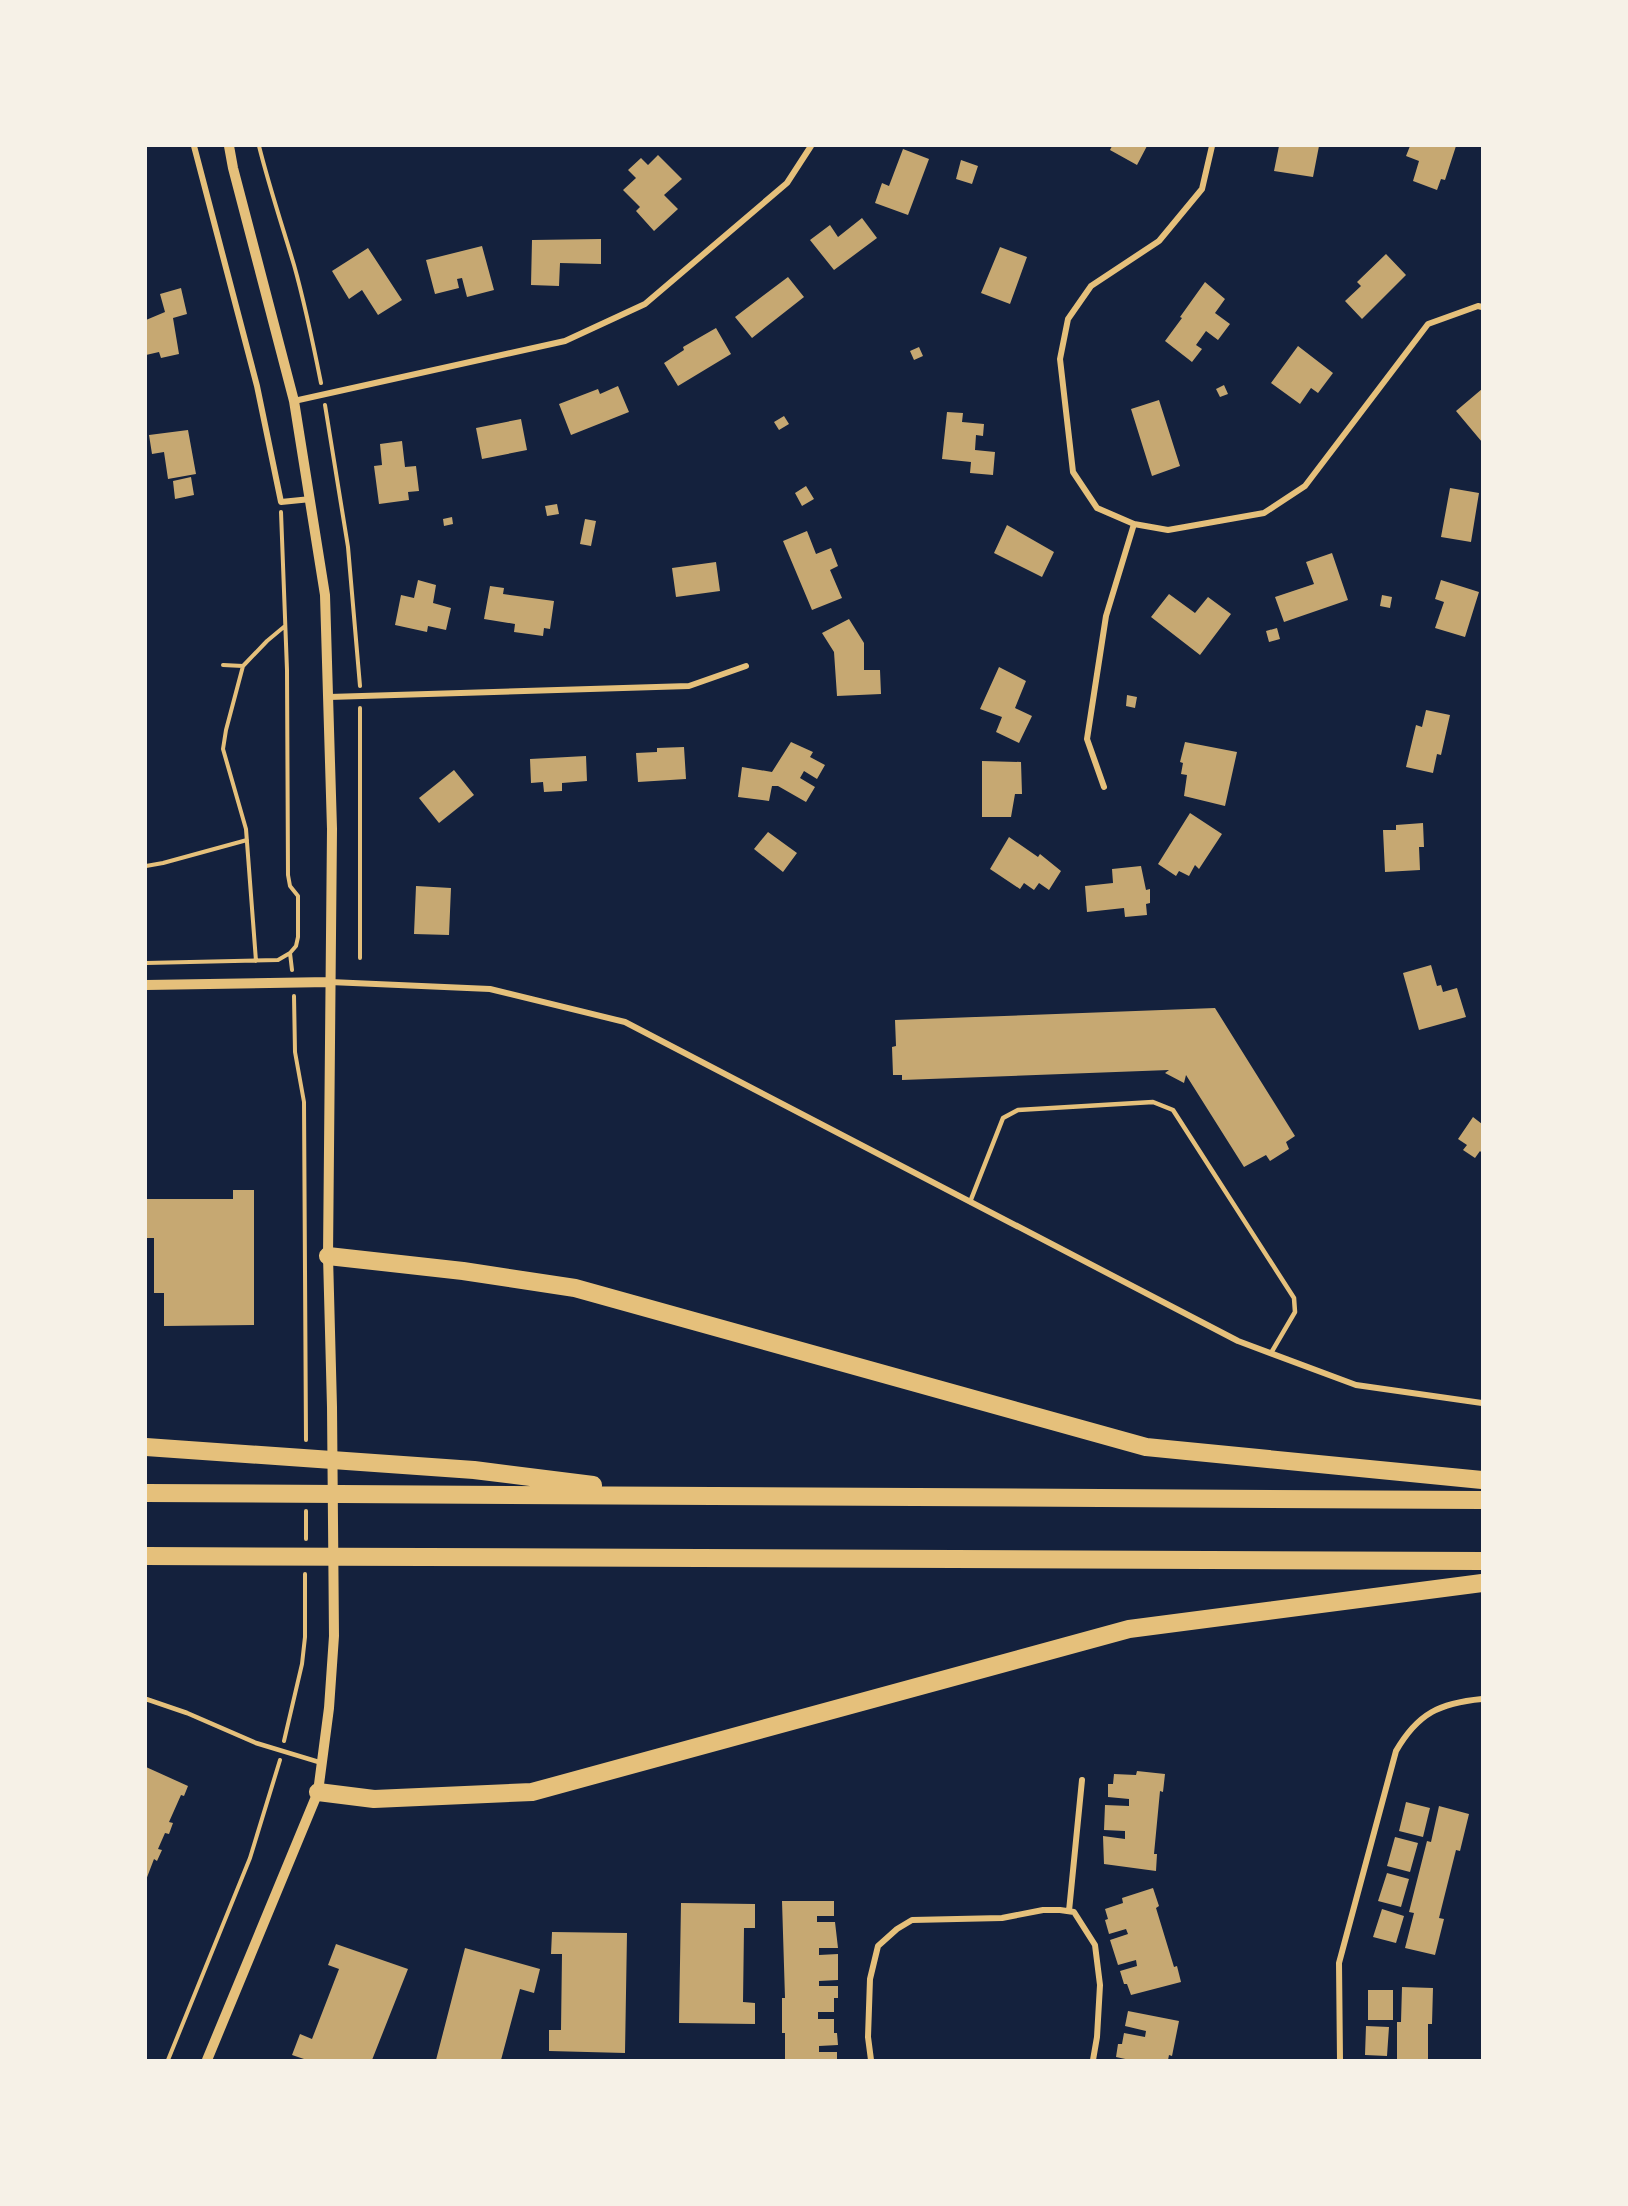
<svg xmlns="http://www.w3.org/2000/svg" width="1628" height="2206" viewBox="0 0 1628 2206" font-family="'PT Serif',serif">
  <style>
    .building { fill: #c6a872 }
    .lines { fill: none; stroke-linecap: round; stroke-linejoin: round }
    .path { stroke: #e5c07b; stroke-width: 4 }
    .service { stroke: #e5c07b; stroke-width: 4.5 }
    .minor { stroke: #e5c07b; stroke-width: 6 }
    .tertiary { stroke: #e5c07b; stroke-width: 10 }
    .motorway { stroke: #e5c07b; stroke-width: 18 }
  </style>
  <rect width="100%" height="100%" fill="#14213d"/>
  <!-- building -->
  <path class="building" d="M1112 146H1147L1137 165 1110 150Z
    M1279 146H1319L1313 177 1274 171Z
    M1410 146H1456L1445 180 1441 179 1437 190 1413 181 1419 161 1406 156Z
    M903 149 929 159 908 215 875 203 882 183 889 186Z
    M658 155 682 179 664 195 678 209 654 231 636 211 640 207 623 190 636 178 628 170 641 158 648 165Z
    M961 160 978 166 972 184 956 179Z
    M862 218 877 238 834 270 810 240 830 225 838 237Z
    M601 239V264L560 263 559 286 531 285 532 240Z
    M482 246 494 290 467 297 462 278 457 279 459 288 435 294 426 260Z
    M1000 247 1027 257 1010 304 981 293Z
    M368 248 402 300 378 315 362 290 349 299 332 271Z
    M1386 254 1406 275 1362 319 1345 301 1361 286 1357 282Z
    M788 277 804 297 752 338 735 317Z
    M1205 282 1225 299 1215 313 1230 324 1218 340 1206 331 1196 345 1202 349 1192 362 1165 341 1182 318 1180 317Z
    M181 288 187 314 173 318 179 354 161 358 159 352 146 355V320L165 312 160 294Z
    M716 328 731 354 678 386 664 363 684 350 683 347Z
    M1298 346 1333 373 1318 393 1311 388 1300 404 1271 383Z
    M919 347 923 356 914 360 910 351Z
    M1224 385 1228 394 1220 397 1216 389Z
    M618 386 629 412 571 435 559 404 598 389 600 394Z
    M1482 389V442L1456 411Z
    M1159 400 1180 466 1152 476 1131 409Z
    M947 412 963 413 962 422 984 424 983 436 976 435 975 450 995 452 993 475 970 473 971 462 942 459Z
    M784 416 789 424 779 430 774 422Z
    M521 419 527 450 482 459 476 428Z
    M188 430 196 474 168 479 164 452 152 454 149 435Z
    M402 441 405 467 416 466 419 491 408 492 409 500 379 504 374 466 382 465 380 444Z
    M191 477 194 495 175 499 173 481Z
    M806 486 814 499 802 506 795 493Z
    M1450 488 1479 493 1471 542 1441 537Z
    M557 504 559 514 547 516 545 506Z
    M452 517 453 524 444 526 443 519Z
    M585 519 596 521 591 546 580 544Z
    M1007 525 1054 552 1042 577 994 553Z
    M807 531 816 554 831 548 838 566 830 570 842 598 812 610 783 541Z
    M1332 553 1348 600 1284 622 1275 597 1314 584 1306 562Z
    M716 562 720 591 676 597 672 568Z
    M418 580 436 585 433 603 451 608 446 630 428 626 427 632 395 625 401 595 414 598Z
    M1441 580 1479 592 1465 637 1435 628 1444 602 1435 599Z
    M490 586 504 588 503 594 554 601 550 629 544 628 543 636 514 632 515 624 484 619Z
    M1169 594 1195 613 1208 597 1231 614 1200 655 1151 617Z
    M1382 595 1392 597 1390 608 1380 606Z
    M849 619 864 643V670H880L881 694 837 696 834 652 822 633Z
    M1277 628 1280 639 1269 642 1266 631Z
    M999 667 1026 681 1015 708 1032 716 1019 743 996 732 1002 717 980 709Z
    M1127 695 1137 697 1135 708 1126 706Z
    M1426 710 1450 715 1441 755 1437 754 1433 773 1406 767 1416 725 1422 727Z
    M791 742 813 752 810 757 825 765 817 779 804 771 800 778 815 787 806 802 778 786H772L769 801 738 797 742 767 772 772Z
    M1185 742 1237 752 1225 806 1184 796 1187 775 1181 774 1183 763 1180 762Z
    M684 747 686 779 638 782 636 753 657 752V748Z
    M586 756 587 781 562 783V791L544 792 543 782 531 783 530 759Z
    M982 761 1021 762 1022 794H1015L1011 817H982Z
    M454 770 474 795 439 823 419 798Z
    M1190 813 1222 834 1199 869 1195 865 1189 876 1179 871 1176 876 1158 864Z
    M1423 823 1424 847H1419L1420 870 1385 872 1383 830H1396V825Z
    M768 832 797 853 783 872 754 849Z
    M1009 837 1038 857 1040 854 1061 871 1049 890 1039 883 1034 890 1024 883 1020 889 990 869Z
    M1141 866 1146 890 1150 889V903L1146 904 1147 915 1125 917 1124 908 1087 912 1085 886 1113 883 1112 869Z
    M416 886 451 888 449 935 414 934Z
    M1431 965 1437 986 1441 985 1443 992 1457 988 1466 1017 1419 1030 1403 973Z
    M1215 1008 1295 1136 1286 1142 1289 1149 1270 1161 1266 1155 1244 1167 1186 1075 1184 1083 1165 1073 1169 1070 902 1080V1075H893L892 1047 896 1046 895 1020Z
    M1473 1117 1482 1124V1153L1480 1151 1475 1158 1463 1150 1467 1145 1458 1139Z
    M233 1190H254V1325L164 1326V1293H154V1238H146V1199H233Z
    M146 1767 188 1786 184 1796 181 1795 169 1822 173 1823 169 1834 165 1833 158 1849 162 1850 157 1861 154 1859 146 1880Z
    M1137 1771 1165 1774 1163 1792 1160 1791 1154 1854H1157L1156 1871 1104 1864 1103 1836 1125 1839V1831L1104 1830 1105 1805 1129 1806V1799L1108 1797V1784H1113L1114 1774 1136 1775Z
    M1406 1802 1430 1808 1423 1837 1399 1831Z
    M1439 1806 1469 1814 1460 1851 1456 1850 1439 1918 1444 1919 1435 1955 1405 1948 1414 1913 1409 1912 1427 1841 1431 1842Z
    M1395 1837 1418 1843 1410 1872 1387 1866Z
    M1387 1873 1409 1879 1401 1907 1378 1901Z
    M1153 1888 1159 1906 1156 1908 1174 1967 1177 1966 1181 1982 1131 1995 1127 1984H1124L1120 1971 1137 1966 1136 1960 1118 1965 1110 1940 1128 1934 1126 1929 1109 1934 1105 1920 1108 1919 1105 1909 1123 1903 1122 1898Z
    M782 1901H834V1916H817V1922H835L838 1948H819V1955L838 1954V1980L819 1981V1986H838V1998H834V2012H818V2019H834V2033H837L838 2045 819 2046V2052H837V2060H785V2033H782V1998H785Z
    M681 1903 755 1904V1928H744L743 2002 755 2003V2024L679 2023Z
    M1382 1909 1404 1916 1396 1943 1373 1937Z
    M552 1932 627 1933 625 2053 549 2051V2030H561L562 1954H551Z
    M336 1944 408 1969 372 2060H307L292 2055 300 2034 312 2039 339 1969 328 1965Z
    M465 1948 540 1969 534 1993 520 1989 501 2060H436Z
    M1402 1987 1433 1988 1432 2024H1428V2060L1397 2059V2022H1401Z
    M1368 1990H1393V2020H1368Z
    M1128 2011 1179 2021 1172 2056 1169 2055 1168 2060H1130L1116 2057 1118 2044H1122L1124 2033 1145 2037 1146 2031 1125 2026Z
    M1366 2026 1389 2027 1387 2056 1365 2055Z"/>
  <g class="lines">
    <!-- path -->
    <path class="path" d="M259 146C269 186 282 225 294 265 305 304 313 343 321 383
      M325 405 348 547 360 686
      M281 512 287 670 288 875 290 886 298 896V937L296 946 290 953 292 970
      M223 665 243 666
      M146 866 163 863 247 840
      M360 958V708
      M256 961 246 829 223 749 226 730 243 666 267 641 285 626
      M146 963 278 960 290 953
      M294 996 295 1052 304 1102 306 1440
      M306 1539V1511
      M284 1741 302 1664 305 1637V1574
      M168 2060 250 1858 280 1760"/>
    <!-- service -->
    <path class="service" d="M970 1202 1003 1118 1018 1110 1153 1102 1173 1110 1294 1298 1295 1312 1271 1353
      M146 1699 187 1713 256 1743 322 1763"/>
    <!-- minor -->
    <path class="minor" d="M194 146 257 386 281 502 311 499
      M1212 146 1202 189 1159 241 1091 286 1068 319 1060 359 1073 472 1097 508 1134 524 1168 530 1264 513 1305 486 1428 324 1478 306 1482 307
      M294 401 565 341 645 304 787 183 811 146
      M329 697 689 686 746 666
      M1104 787 1087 739 1106 616 1134 524
      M330 982 490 989 625 1022 1238 1341 1356 1385 1482 1403
      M1069 1911 1082 1780
      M871 2060 868 2037 870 1979 878 1946 897 1929 912 1920 1002 1918 1043 1910H1060L1074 1912 1095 1945 1100 1985 1097 2037 1093 2060
      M1340 2060 1339 1963 1396 1751C1418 1713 1440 1703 1482 1699"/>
    <!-- tertiary -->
    <path class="tertiary" d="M146 985 330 982
      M207 2060 318 1792 329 1708 334 1636 332 1407 328 1256 332 829 325 595 294 401 233 168 229 146"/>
    <!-- motorway -->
    <path class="motorway" d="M328 1256 463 1271 575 1288 1146 1447 1482 1480
      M146 1447 474 1470 593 1485
      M146 1493 1482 1500
      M146 1556 1482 1561
      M318 1792 374 1799 532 1792 1129 1629 1482 1583"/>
  </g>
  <!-- border -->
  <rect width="1628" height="2206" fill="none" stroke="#f6f1e7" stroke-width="294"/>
</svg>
